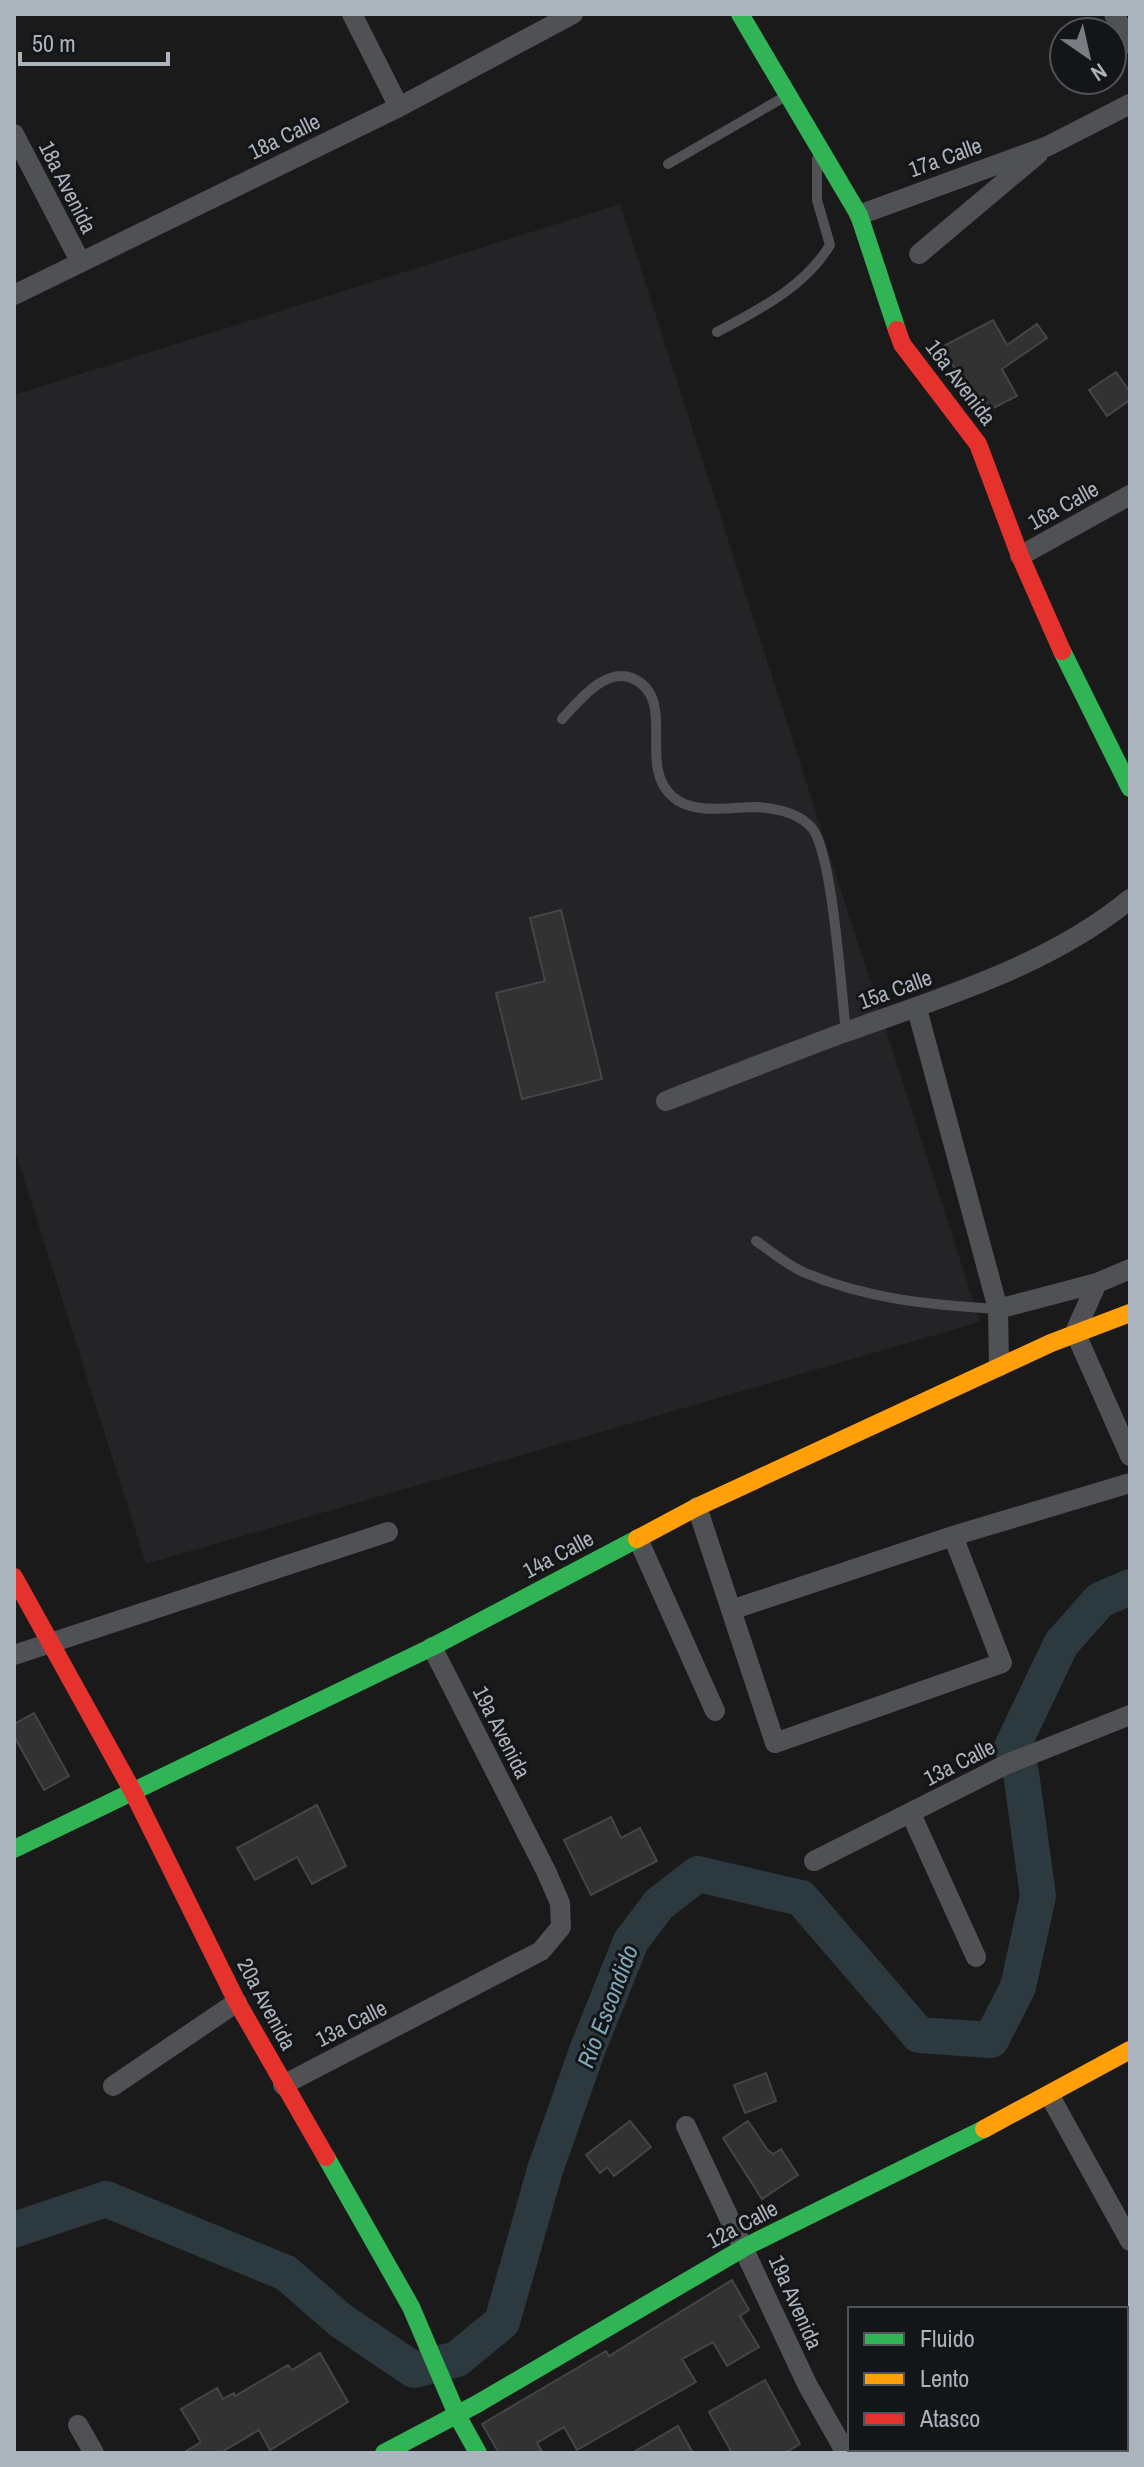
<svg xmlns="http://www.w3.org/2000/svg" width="1144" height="2467" viewBox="0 0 1144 2467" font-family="'Archivo Narrow',sans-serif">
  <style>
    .built { fill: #242427 }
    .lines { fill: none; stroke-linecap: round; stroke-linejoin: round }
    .river { stroke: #2c393e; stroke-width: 36 }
    .building { fill: #323233; stroke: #434547; stroke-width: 2 }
    .lane { stroke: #4f5154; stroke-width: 10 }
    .street { stroke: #4f5154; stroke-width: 20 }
    .fast { stroke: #30b455; stroke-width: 18 }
    .slow { stroke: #ff9f0a; stroke-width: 18 }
    .jam { stroke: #e5322d; stroke-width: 18 }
    .labels { text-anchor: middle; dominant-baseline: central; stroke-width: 6; stroke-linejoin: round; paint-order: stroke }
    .street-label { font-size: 22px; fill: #abb3bd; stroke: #141517 }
    .water-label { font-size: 24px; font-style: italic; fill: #7fa9ba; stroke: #141517 }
  </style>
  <rect width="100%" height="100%" fill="#1a1a1b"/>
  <!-- built -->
  <path class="built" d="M620 204 980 1322 146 1564 14 1147V395Z"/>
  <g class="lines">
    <!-- river -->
    <path class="river" d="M14 2230 106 2199 286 2273 340 2320 414 2370 457 2359 502 2322 545 2170 588 2048 631 1941 659 1904 698 1874 801 1898 919 2035 991 2040 1018 1987 1038 1896 1021 1773 1012 1747 1061 1644 1100 1600 1130 1587"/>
  </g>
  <!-- building -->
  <path class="building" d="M993 320 1007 345 1037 324 1047 338 1002 369 1017 396 982 414 942 347Z
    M1116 372 1130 392V400L1107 416 1089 390Z
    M561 910 602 1079 522 1099 496 993 545 981 530 918Z
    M34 1713 69 1776 44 1790 14 1736V1724Z
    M317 1805 346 1866 312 1884 297 1857 255 1880 237 1848Z
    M611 1817 621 1838 640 1828 657 1861 591 1895 564 1840Z
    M766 2073 776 2101 745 2113 734 2085Z
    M630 2121 651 2147 614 2176 607 2167 600 2173 586 2155Z
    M748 2121 767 2149 773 2154 781 2149 798 2175 762 2199 723 2138Z
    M732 2280 749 2310 740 2316 759 2347 727 2366 713 2342 682 2359 696 2382 577 2450 564 2427 537 2443 543 2453H499L482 2424 606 2351 609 2356Z
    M320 2353 348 2402 270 2450 259 2430 220 2453H183L201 2442 181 2409 217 2388 223 2399 234 2393 235 2396 288 2365 292 2370Z
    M765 2380 800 2444 785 2453H732L709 2412Z
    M678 2426 693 2453H632Z"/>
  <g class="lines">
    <!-- lane -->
    <path class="lane" d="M668 164 786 96
      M717 332C758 310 805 287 830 245L817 200V159
      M562 719C578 702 605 667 632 678 679 698 636 766 673 797 693 815 731 807 756 807 775 808 799 813 812 828 833 855 841 991 846 1032
      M756 1241C771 1251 786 1264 803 1272 866 1299 930 1305 998 1309"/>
    <!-- street -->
    <path class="street" d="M352 14 399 107
      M1114 14 1130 44
      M14 134 80 261
      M859 215 1048 146 1130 104
      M919 254 1038 154
      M14 295 399 107 573 14
      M1020 556 1130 495
      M917 1009 998 1309 1097 1283 1130 1269
      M666 1101C725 1078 784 1055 843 1033 940 998 1049 966 1130 899
      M1097 1283 1075 1332 1130 1456
      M998 1309 999 1367
      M697 1507 775 1743 1002 1663 953 1536
      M638 1539 715 1711
      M731 1610 953 1536 1130 1483
      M14 1655 388 1532
      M911 1814 976 1957
      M814 1861 1007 1764 1130 1715
      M283 2085 541 1951 561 1927 560 1903 546 1871 432 1647
      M113 2086 237 2002
      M1051 2098 1130 2241
      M686 2126 807 2384 846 2453
      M78 2425 94 2453
      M1126 2425 1130 2423
      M1073 2453 1081 2449"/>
    <!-- fast -->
    <path class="fast" d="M740 14 859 215 897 330
      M1062 651 1130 788
      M14 1849 432 1647 637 1539
      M326 2157 411 2307 458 2417 478 2453
      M384 2453 477 2404 747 2246 984 2129"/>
    <!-- slow -->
    <path class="slow" d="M637 1539 697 1507 1051 1343 1130 1313
      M984 2129 1130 2050"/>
    <!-- jam -->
    <path class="jam" d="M897 330 902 344 978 444 1020 556 1062 651
      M14 1577 132 1790 237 2002 326 2157"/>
  </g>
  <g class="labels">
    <!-- street labels -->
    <g class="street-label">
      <text transform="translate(284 136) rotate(-26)">18a Calle</text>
      <text transform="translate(945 157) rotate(-20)">17a Calle</text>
      <text transform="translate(68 187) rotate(63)">18a Avenida</text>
      <text transform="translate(961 382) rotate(53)">16a Avenida</text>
      <text transform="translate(1063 505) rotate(-29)">16a Calle</text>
      <text transform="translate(895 989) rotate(-20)">15a Calle</text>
      <text transform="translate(558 1554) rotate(-28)">14a Calle</text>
      <text transform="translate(502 1732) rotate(63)">19a Avenida</text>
      <text transform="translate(959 1762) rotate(-27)">13a Calle</text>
      <text transform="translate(267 2004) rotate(62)">20a Avenida</text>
      <text transform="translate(351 2023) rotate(-27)">13a Calle</text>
      <text transform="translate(742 2224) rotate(-28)">12a Calle</text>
      <text transform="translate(796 2302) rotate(66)">19a Avenida</text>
    </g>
    <!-- water labels -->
    <g class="water-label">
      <text transform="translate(607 2006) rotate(-69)">Río Escondido</text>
    </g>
  </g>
  <!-- border -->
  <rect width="1144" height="2467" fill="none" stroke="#abb3bd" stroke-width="32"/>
  <!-- legend -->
  <rect x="848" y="2307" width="280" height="144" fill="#141517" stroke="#505459" stroke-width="2"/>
  <rect x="864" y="2333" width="40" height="12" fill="#30b455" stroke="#505459" stroke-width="2"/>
  <text x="920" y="2347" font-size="24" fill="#abb3bd">Fluido</text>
  <rect x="864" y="2373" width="40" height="12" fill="#ff9f0a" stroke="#505459" stroke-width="2"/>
  <text x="920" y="2387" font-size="24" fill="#abb3bd">Lento</text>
  <rect x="864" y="2413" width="40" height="12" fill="#e5322d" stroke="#505459" stroke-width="2"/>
  <text x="920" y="2427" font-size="24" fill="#abb3bd">Atasco</text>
  <!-- north arrow -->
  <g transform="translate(1088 56) rotate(146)"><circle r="38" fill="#141517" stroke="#505459" stroke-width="2"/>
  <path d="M0-6L14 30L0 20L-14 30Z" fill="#787d84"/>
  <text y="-12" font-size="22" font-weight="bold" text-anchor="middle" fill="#abb3bd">N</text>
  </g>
  <!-- scale -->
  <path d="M20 52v12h148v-12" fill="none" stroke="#abb3bd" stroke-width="4"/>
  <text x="32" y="52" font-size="24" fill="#abb3bd" stroke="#141517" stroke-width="6" paint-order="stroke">50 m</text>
</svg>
